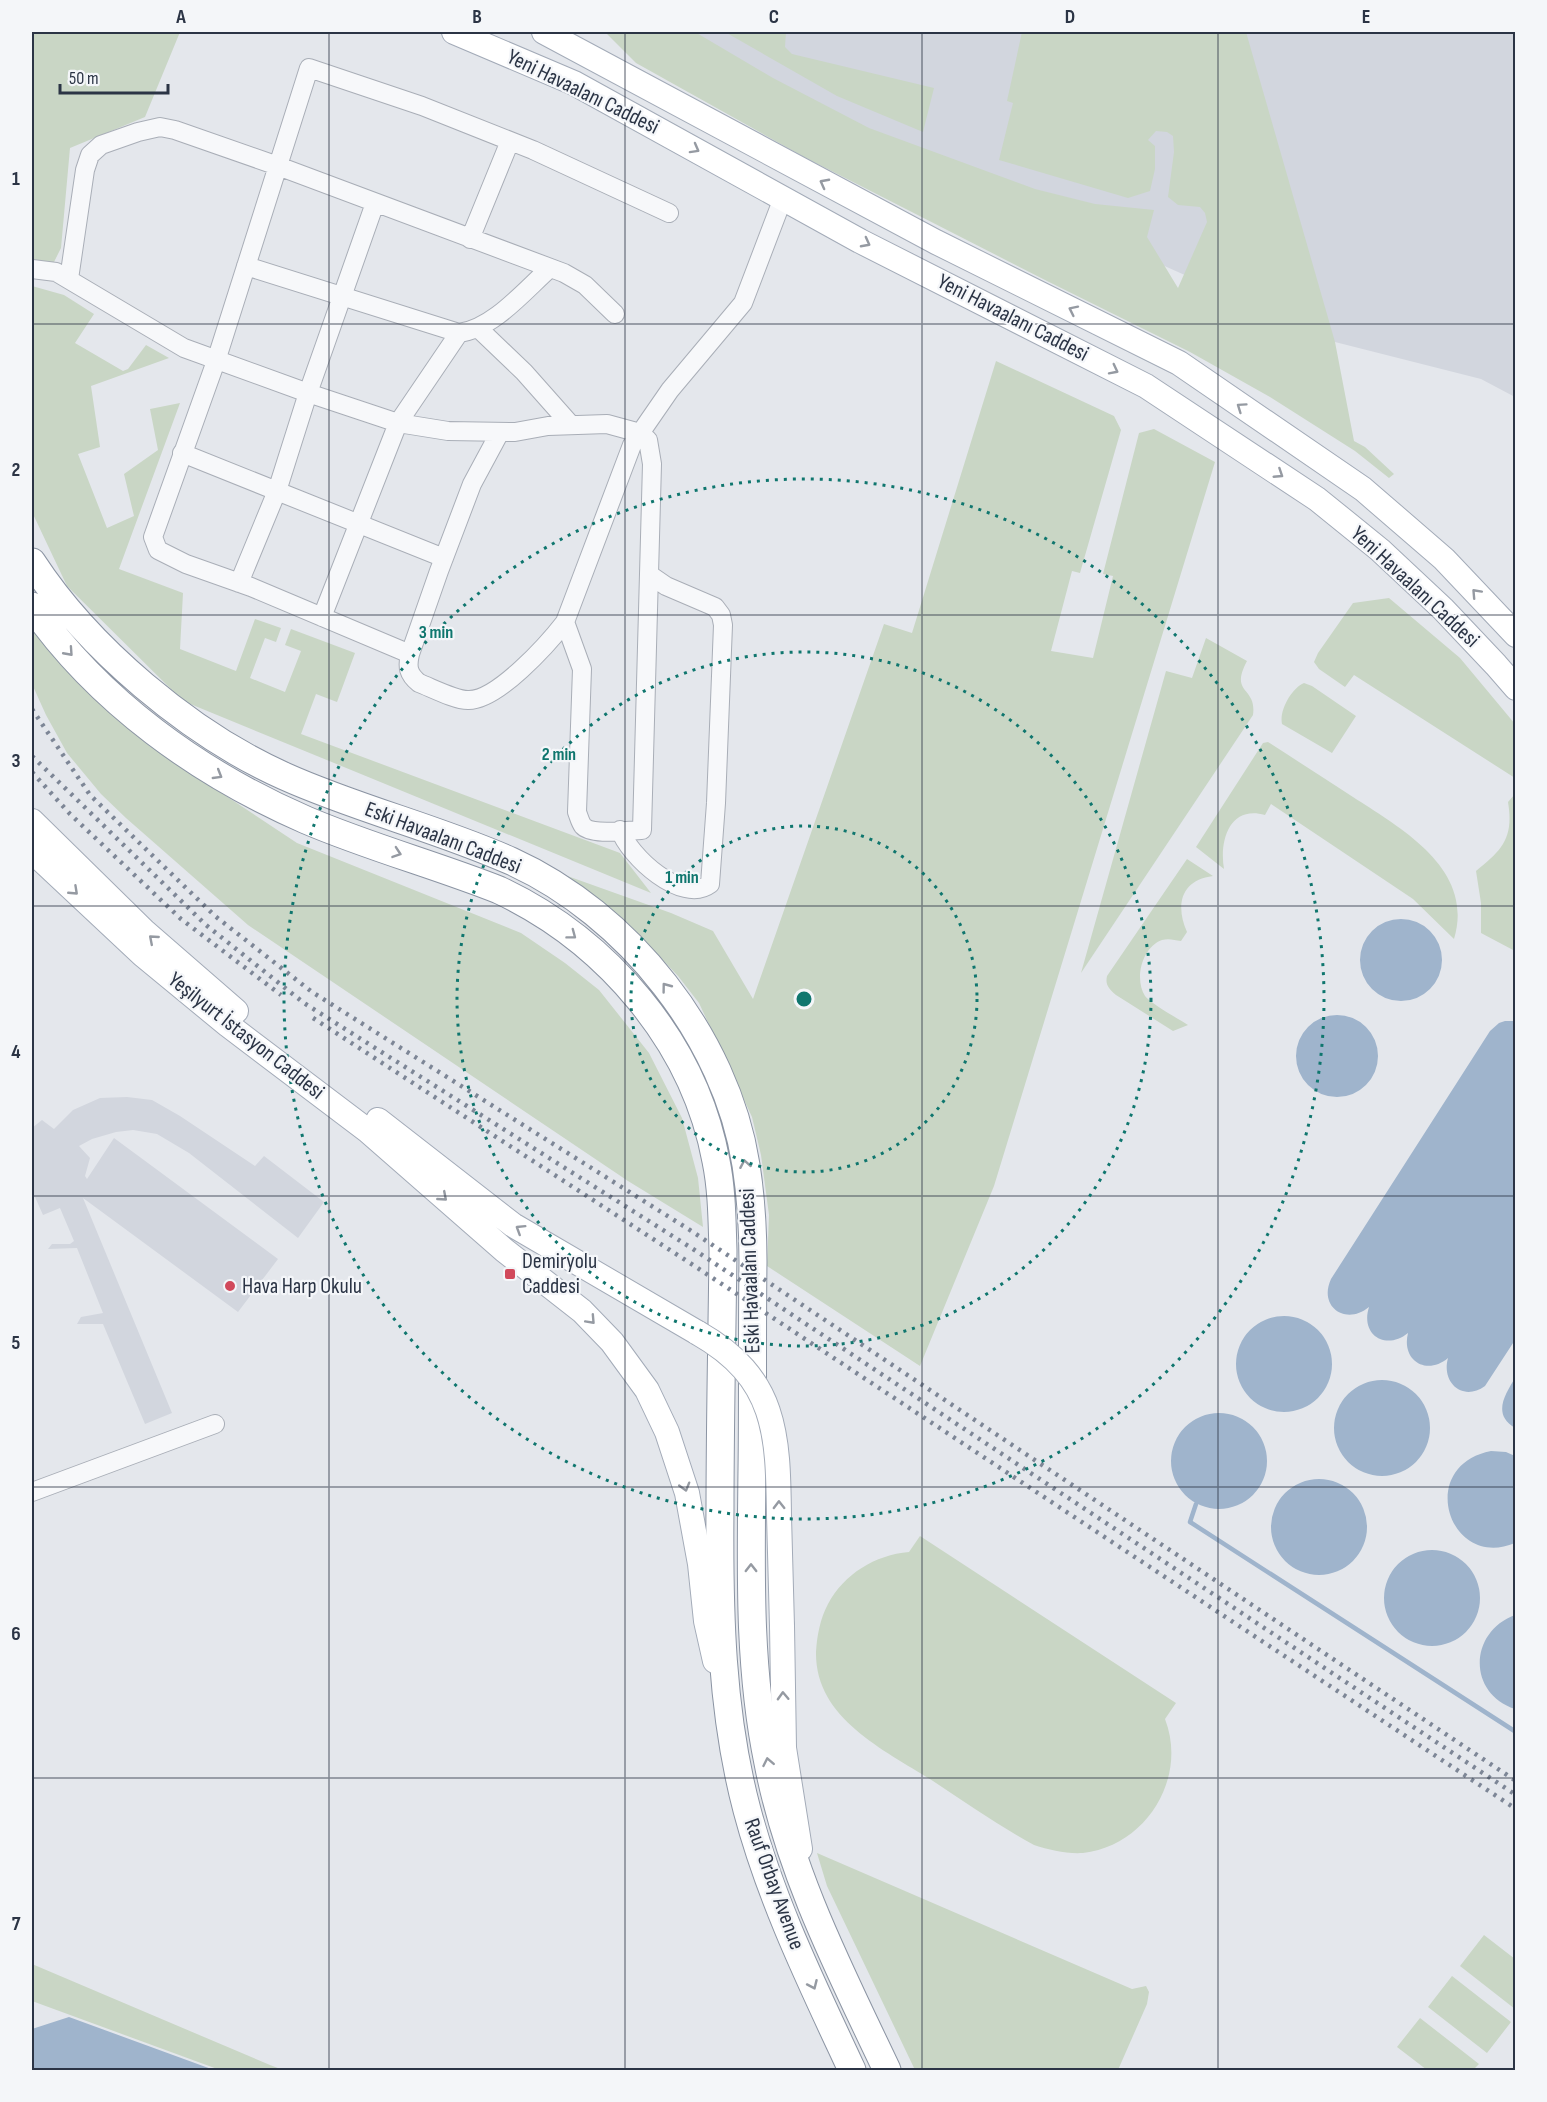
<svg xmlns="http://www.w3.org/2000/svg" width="1547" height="2102" viewBox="0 0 1547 2102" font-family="'Sofia Sans Condensed',sans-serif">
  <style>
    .built { fill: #d2d6de }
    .green { fill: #c9d6c5 }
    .water { fill: #9fb4cc }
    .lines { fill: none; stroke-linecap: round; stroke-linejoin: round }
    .stream { stroke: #9fb4cc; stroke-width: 4.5 }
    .minor-casing { stroke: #a9aeb7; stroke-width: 20 }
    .major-casing { stroke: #a3abb8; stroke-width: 26 }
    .highway-casing { stroke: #8b94a3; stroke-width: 29 }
    .minor { stroke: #f7f8fa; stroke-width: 18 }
    .major { stroke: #fff; stroke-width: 24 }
    .highway { stroke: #fff; stroke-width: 27 }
    .rail { stroke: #7d8696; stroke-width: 4.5; stroke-dasharray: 3 6; stroke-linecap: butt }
    .major-bridge-casing { stroke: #a3abb8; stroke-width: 26; stroke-linecap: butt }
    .major-bridge { stroke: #fff; stroke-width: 24 }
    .oneway { stroke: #959aa2 }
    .grid { fill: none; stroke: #2b3445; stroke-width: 1.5; stroke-opacity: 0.55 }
    .ring { fill: none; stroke: #0f766e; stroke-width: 3; stroke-dasharray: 3 6 }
    .poi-dot { fill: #d1495b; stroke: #f4f6f9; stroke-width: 2 }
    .labels { text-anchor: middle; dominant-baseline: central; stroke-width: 4.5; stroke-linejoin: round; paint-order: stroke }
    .street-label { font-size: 22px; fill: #2b3445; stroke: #f4f6f9 }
    .poi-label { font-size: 22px; fill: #2b3445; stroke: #f4f6f9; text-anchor: start }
    .centre { fill: #0f766e; stroke: #f4f6f9; stroke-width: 3 }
    .ring-label { font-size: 18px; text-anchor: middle; font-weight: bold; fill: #0f766e; stroke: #f4f6f9; stroke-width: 4.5; stroke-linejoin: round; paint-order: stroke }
    .neatline { fill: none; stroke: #2b3445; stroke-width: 2 }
    .grid-label { font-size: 20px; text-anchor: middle; font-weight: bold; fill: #2b3445 }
  </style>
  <rect width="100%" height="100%" fill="#e4e7ec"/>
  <!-- built -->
  <path class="built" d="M640 32H1515V397L1481 379 1335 342Z
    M127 1097 152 1100 180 1116 255 1166 264 1156 324 1202 298 1238 189 1153 157 1134 133 1130 116 1132 92 1139 79 1146 90 1158 85 1176 87 1179 114 1138 278 1259 238 1312 83 1198 172 1413 145 1424 103 1324H77L81 1317 103 1313 77 1248 48 1249 52 1244H70L74 1241 60 1208 43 1215 35 1197 32 1198V1128L42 1120 54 1129 73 1110 100 1098Z"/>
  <!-- green -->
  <path class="green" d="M33 32H180L145 117 70 148 61 248 52 266 32 263V68Z
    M605 32H695L773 78 869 128 1035 189 1095 204 1154 210 1147 237 1178 288 1207 222 1205 213 1200 207 1178 205 1168 197 1174 152 1173 136 1167 132 1156 131 1148 140 1155 146V169L1150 191 1128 198 999 160 1013 103 1007 101 1022 32H1246L1335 342 1354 441 1365 447 1394 474 1389 478 1355 451 1270 397 1190 352 1047 281 804 157 636 63Z
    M725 32H786L785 47 792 54 934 88 923 132 837 96Z
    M32 286 64 295 94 314 75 343 123 371 128 369 146 345 169 358 91 386 100 447 78 454 107 528 134 516 124 474 158 450 150 409 180 403 119 569 183 593 180 649 236 671 255 619 281 628 276 642 265 638 250 678 285 692 301 651 285 645 291 629 355 653 337 702 316 694 301 734 620 853 651 893 183 701 67 586 32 512Z
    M996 361 1114 416 1121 430 1080 573 1072 571 1051 651 1093 658 1113 576 1103 574 1139 433 1154 429 1215 462 994 1186 920 1366 767 1266 769 1215 761 1155 752 1117 699 1003 678 976 640 936 545 868 671 913 713 931 753 999 884 624 912 633Z
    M1389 598 1460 658 1515 724V778L1354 675 1345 687 1319 669 1314 662 1318 653 1353 603Z
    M32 628 104 708 149 745 297 843 521 933 565 963 599 990 649 1053 682 1118 698 1178 703 1227 628 1181 248 925 126 818 101 794 67 753 46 715 32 684Z
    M1206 638 1247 661C1229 695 1257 686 1253 715L1081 973 1166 671 1192 678Z
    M1304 683 1312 686 1356 716 1332 753 1282 724C1279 710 1292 688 1304 683Z
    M1268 742C1296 760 1325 779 1353 797 1402 829 1475 869 1454 939L1413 899 1271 804 1265 815C1230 805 1219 840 1224 869L1196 847 1263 743Z
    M1515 794V951L1481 933V903L1476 871C1502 850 1514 838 1508 802Z
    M1187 859 1213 876C1181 880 1175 905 1187 932L1181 941C1174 940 1169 938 1162 940 1142 947 1134 979 1145 996 1151 1004 1179 1019 1188 1025L1173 1031 1116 995C1109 989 1105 985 1107 976Z
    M920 1536 1176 1703 1165 1719C1188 1778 1146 1846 1083 1853 1066 1854 1050 1850 1034 1845 999 1826 966 1803 933 1781 885 1750 815 1719 816 1652 817 1636 820 1619 828 1604 844 1574 875 1555 909 1552Z
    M817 1853 1132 1989 1146 1986 1149 1992 1147 2004 1118 2070H915L827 1886Z
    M1484 1935 1515 1959V2009L1460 1966Z
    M32 1964 270 2065 283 2070H220L32 2001Z
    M1452 1976 1511 2022 1487 2053 1428 2007Z
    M1420 2018 1479 2064 1473 2070H1427L1397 2047Z"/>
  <!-- water -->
  <path class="water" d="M1360 960a41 41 0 1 1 82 0a41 41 0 1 1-82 0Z
    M1296 1056a41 41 0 1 1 82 0a41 41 0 1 1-82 0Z
    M1505 1021H1516L1515 1340 1485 1386C1463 1402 1441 1383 1448 1358 1427 1376 1401 1361 1408 1333 1386 1351 1360 1335 1369 1307 1346 1326 1318 1307 1331 1279L1490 1031 1499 1023Z
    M1236 1364a48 48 0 1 1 96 0a48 48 0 1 1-96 0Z
    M1515 1378V1428C1492 1414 1505 1395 1515 1378Z
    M1334 1428a48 48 0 1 1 96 0a48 48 0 1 1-96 0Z
    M1171 1461a48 48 0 1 1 96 0a48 48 0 1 1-96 0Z
    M1491 1451 1506 1452 1515 1456V1543C1449 1571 1415 1466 1491 1451Z
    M1271 1527a48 48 0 1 1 96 0a48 48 0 1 1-96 0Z
    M1384 1598a48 48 0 1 1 96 0a48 48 0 1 1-96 0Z
    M1515 1615H1516L1515 1709C1467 1693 1469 1632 1515 1615Z
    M69 2017 214 2070H32V2029Z"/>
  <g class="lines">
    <!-- stream -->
    <path class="stream" d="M1196 1504 1190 1522 1516 1732"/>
    <!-- minor casing -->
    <g class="minor-casing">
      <path id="minor" d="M470 239 510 141
        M246 266 459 333C493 329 525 290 550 268
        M32 269 56 272 184 348 308 393 398 423 448 431 515 432 548 426 607 424 640 433 648 440 652 464 642 830C629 830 592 836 583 826 580 822 579 817 577 812L582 669 565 622
        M69 279 85 170 90 155 101 145 138 132 160 127 175 130 278 166 564 273 585 285 615 314
        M478 328 524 372 571 425
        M500 432 472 484 439 571 410 654C407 667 408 674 419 683 432 688 455 700 468 700 497 701 548 644 565 622L632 445 670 390 743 303 783 198
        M182 453 444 558
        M239 583 277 491 308 393 375 203
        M322 617 398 423 459 333
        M410 654 251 587 186 564 158 550 153 537 216 361 309 68 422 106 533 150 669 213
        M620 830C629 856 682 905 710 884L716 803 723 625 721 615 715 607 666 586 650 575
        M32 1492 215 1424"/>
    </g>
    <!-- major casing -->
    <g class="major-casing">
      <path id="major" d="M454 32 574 83 860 241 1146 386 1317 499 1380 550 1443 609 1496 665 1516 688
        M544 32 936 242 1179 363 1363 489 1444 559 1516 635
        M32 821 144 931 236 1011
        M32 851 143 955 228 1025 368 1131 504 1250 582 1311 612 1342 647 1390 667 1432 687 1493 700 1564 706 1621 715 1661
        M378 1120 513 1225 698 1333
        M782 1626 784 1748 800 1849"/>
    </g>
    <!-- highway casing -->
    <g class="highway-casing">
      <path id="highway" d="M32 562C88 648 190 734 284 776 357 809 437 828 511 861 628 914 726 1037 746 1165 751 1197 753 1229 753 1262 752 1331 753 1401 752 1470 751 1568 748 1666 768 1763 789 1872 840 1971 887 2070
        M32 606C99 702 200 774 306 820 369 847 436 865 499 890 607 941 694 1042 716 1161 722 1190 722 1221 723 1251 722 1337 720 1423 720 1509 719 1610 721 1712 747 1810 771 1901 813 1986 852 2070"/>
    </g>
    <!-- minor -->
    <use href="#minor" class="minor"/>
    <!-- major -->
    <use href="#major" class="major"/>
    <!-- highway -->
    <use href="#highway" class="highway"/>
    <!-- rail -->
    <path class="rail" d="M32 709 90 795 215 916 312 992 693 1232 1516 1781
      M32 756 206 925 304 1003 693 1249 1516 1795
      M32 772 70 814 181 919 281 995
      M313 1018 693 1265 1516 1809"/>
    <!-- major-bridge casing -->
    <g class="major-bridge-casing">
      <path id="major-bridge" d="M698 1333C777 1378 778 1434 779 1516 780 1553 781 1590 782 1626"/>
    </g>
    <!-- major-bridge -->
    <use href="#major-bridge" class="major-bridge"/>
  </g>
  <!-- one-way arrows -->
  <defs><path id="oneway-chevron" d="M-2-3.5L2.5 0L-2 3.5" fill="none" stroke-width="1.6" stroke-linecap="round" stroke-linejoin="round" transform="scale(1.5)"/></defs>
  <g class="oneway">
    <use href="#oneway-chevron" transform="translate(695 149) rotate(29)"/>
    <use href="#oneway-chevron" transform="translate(824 183) rotate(-152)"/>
    <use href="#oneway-chevron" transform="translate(866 243) rotate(28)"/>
    <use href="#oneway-chevron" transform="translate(1073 310) rotate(-154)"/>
    <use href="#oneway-chevron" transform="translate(1114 370) rotate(27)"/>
    <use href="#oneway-chevron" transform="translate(1241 407) rotate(-145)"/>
    <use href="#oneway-chevron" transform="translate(1279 474) rotate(33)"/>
    <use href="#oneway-chevron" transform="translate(1476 593) rotate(-133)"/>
    <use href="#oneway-chevron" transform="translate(69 652) rotate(48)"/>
    <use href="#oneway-chevron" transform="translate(218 775) rotate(31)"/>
    <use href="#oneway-chevron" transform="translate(397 853) rotate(19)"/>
    <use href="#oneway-chevron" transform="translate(74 891) rotate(43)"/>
    <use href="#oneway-chevron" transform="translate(572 935) rotate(37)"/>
    <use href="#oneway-chevron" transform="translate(153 939) rotate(-139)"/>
    <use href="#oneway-chevron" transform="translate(666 987) rotate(-127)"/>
    <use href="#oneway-chevron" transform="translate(745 1164) rotate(-100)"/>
    <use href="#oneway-chevron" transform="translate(443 1197) rotate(41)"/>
    <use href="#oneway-chevron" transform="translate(520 1229) rotate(-148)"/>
    <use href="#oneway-chevron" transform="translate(591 1320) rotate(47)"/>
    <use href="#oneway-chevron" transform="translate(685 1487) rotate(74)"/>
    <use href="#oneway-chevron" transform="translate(779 1505) rotate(-91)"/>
    <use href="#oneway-chevron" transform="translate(751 1568) rotate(-90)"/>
    <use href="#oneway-chevron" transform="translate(783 1696) rotate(-92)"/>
    <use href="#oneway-chevron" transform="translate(768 1762) rotate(-101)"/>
    <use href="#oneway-chevron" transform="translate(813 1985) rotate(66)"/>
  </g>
  <!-- grid -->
  <path class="grid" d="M329 32V2070M625 32V2070M922 32V2070M1218 32V2070M32 324H1516M32 615H1516M32 906H1516M32 1196H1516M32 1487H1516M32 1778H1516"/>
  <!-- distance rings -->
  <g class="ring">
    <circle cx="804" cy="999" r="173"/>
    <circle cx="804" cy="999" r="347"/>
    <circle cx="804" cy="999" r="520"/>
  </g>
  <!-- markers -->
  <g class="poi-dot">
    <rect x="504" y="1268" width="12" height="12" rx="3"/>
    <circle cx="230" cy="1286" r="6"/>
  </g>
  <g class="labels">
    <!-- street labels -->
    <g class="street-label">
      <text transform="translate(583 92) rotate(26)">Yeni Havaalanı Caddesi</text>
      <text transform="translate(1013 318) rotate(27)">Yeni Havaalanı Caddesi</text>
      <text transform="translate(1415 587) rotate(43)">Yeni Havaalanı Caddesi</text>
      <text transform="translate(443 838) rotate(21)">Eski Havaalanı Caddesi</text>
      <text transform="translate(246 1036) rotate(38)">Yeşilyurt İstasyon Caddesi</text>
      <text transform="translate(750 1271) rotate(-92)">Eski Havaalanı Caddesi</text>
      <text transform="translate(774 1884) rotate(70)">Rauf Orbay Avenue</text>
    </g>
    <!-- poi labels -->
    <g class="poi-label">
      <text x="522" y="1261">Demiryolu<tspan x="522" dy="25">Caddesi</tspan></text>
      <text x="242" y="1286">Hava Harp Okulu</text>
    </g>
  </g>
  <circle cx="804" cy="999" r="9" class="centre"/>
  <g class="ring-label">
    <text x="436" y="638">3 min</text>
    <text x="559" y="760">2 min</text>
    <text x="682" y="883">1 min</text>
  </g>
  <!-- border -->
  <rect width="1547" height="2102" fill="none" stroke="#f4f6f9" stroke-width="66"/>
  <!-- scale -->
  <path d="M60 84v9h108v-9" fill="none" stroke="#2b3445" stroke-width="3"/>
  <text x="69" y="84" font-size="18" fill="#2b3445" stroke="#f4f6f9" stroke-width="4.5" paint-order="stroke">50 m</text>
  <rect x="33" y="33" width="1481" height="2036" class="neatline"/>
  <g class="grid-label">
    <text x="181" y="23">A</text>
    <text x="477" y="23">B</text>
    <text x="774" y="23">C</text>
    <text x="1070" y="23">D</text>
    <text x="1366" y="23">E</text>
    <text x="16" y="185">1</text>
    <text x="16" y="476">2</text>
    <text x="16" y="767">3</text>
    <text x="16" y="1058">4</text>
    <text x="16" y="1349">5</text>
    <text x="16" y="1640">6</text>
    <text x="16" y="1930">7</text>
  </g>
</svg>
